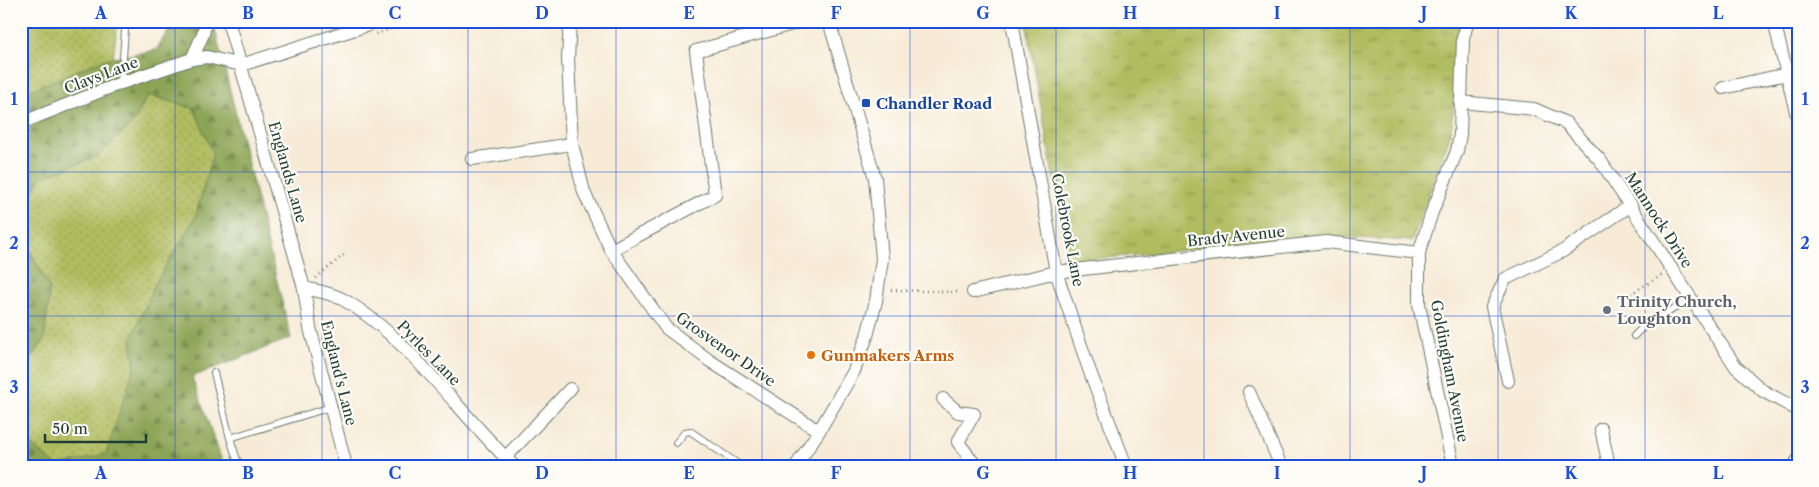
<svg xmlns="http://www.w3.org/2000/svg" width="1819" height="487" viewBox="0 0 1819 487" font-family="'Libre Caslon Text',serif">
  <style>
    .grass { fill: url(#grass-dots); stroke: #687c49 }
    .forest { fill: url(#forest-firs); stroke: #567044 }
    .park { fill: url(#park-tufts); stroke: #687c49 }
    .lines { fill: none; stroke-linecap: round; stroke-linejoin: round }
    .service-casing { stroke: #6b7a6d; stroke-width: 8 }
    .minor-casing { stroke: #6b7a6d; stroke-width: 14 }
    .path { stroke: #6b7a6d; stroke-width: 2.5; stroke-dasharray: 1 4; stroke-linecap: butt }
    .service { stroke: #fff; stroke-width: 6 }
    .minor { stroke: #fff; stroke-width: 12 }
    .grid { fill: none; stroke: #1d4ed8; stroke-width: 1; stroke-opacity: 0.55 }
    .transit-dot { fill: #1a4fb4; stroke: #fdfcf7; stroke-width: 2 }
    .worship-dot { fill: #6b7280; stroke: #fdfcf7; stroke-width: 2 }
    .food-dot { fill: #e8710a; stroke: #fdfcf7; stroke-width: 2 }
    .labels { text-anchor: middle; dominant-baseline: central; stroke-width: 4.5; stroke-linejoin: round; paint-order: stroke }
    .street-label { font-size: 15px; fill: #1f3d34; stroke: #fdfcf7 }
    .transit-label { font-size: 15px; font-weight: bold; fill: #164399; stroke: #fdfcf7; text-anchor: start }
    .worship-label { font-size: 15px; font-weight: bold; fill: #5b616d; stroke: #fdfcf7; text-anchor: start }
    .food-label { font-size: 15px; font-weight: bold; fill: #c56008; stroke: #fdfcf7; text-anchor: start }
    .neatline { fill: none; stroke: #1d4ed8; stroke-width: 2 }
    .grid-label { font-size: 16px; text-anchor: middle; font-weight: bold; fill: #1d4ed8 }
  </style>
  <defs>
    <pattern id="grass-dots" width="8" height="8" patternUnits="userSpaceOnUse" patternTransform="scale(1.25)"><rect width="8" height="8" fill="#b0bc5e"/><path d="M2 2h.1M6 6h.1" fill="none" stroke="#8f9a4e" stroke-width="1.8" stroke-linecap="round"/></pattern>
    <pattern id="forest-firs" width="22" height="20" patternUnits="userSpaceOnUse" patternTransform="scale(1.25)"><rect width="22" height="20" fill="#8ca455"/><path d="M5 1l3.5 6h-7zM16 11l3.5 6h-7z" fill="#728747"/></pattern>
    <pattern id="park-tufts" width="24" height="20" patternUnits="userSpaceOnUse" patternTransform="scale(1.25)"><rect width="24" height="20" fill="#b0bc5e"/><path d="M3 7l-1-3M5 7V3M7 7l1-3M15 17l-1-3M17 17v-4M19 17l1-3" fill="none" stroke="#8f9a4e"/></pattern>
  </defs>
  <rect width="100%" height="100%" fill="#fdfcf7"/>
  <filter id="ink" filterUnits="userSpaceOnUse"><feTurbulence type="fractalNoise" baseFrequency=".02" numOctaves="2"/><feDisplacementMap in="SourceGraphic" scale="10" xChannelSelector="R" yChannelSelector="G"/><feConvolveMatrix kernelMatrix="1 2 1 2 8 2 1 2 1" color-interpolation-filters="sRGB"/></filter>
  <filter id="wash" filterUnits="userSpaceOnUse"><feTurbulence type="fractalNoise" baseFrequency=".0096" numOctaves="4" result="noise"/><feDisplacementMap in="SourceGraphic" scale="20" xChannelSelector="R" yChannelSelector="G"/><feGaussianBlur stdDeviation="1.12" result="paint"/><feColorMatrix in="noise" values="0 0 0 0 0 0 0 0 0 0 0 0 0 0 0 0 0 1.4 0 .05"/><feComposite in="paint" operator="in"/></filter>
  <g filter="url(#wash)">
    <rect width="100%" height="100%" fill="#f7ebd7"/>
    <!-- grass -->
    <path class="grass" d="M21 21H118L112 64 21 102Z
      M148 95 194 108 213 153 195 218 156 282 131 340 135 365 106 455 57 466 21 437V372L44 340 50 289 26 243 23 209 42 177 97 157 134 122Z"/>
    <!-- forest -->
    <path class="forest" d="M174 21H213L291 338 192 377 224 466H59L106 454 135 365 131 340 156 282 195 218 213 154 194 108 148 95 134 122 97 157 42 177 24 209 26 243 50 289 44 340 21 372V94L102 60 156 50Z
      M21 437 57 466H21Z"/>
    <!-- park -->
    <path class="park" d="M1026 21H1461L1451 133 1412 241 1322 236 1068 262Z"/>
  </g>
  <g filter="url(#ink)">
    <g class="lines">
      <!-- service casing -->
      <g class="service-casing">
        <path id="service" d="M121 83 125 30
          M1634 336 1641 329 1691 298
          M214 373 230 438 239 466
          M230 438 331 407
          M676 443 685 432 690 431 741 466"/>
      </g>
      <!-- minor casing -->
      <g class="minor-casing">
        <path id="minor" d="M228 21 304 288 310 328 346 466
          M570 21 568 59 572 144 584 192 611 250 666 328 710 361 819 431
          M1012 21 1056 272 1090 372 1126 466
          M1774 21 1798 120
          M192 59 203 34 206 21
          M1723 88 1787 74
          M1460 102 1534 109 1566 123 1600 160 1736 367 1763 391 1798 410
          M21 123 121 83 192 59 207 57 241 65 368 25
          M472 159 572 144
          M611 250 715 195 696 51 803 21
          M304 288C318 291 332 293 344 300 408 337 460 414 514 466
          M973 292 1056 272 1326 242 1419 253
          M1508 381 1492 307 1505 279 1563 251 1631 205
          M1249 392 1281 466
          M943 399 958 412 974 414 958 442 976 466
          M1601 429 1609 466
          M505 458 570 389
          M796 466 819 431 854 371 867 336 876 301 882 259 875 178 829 21
          M1453 466 1419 305V253L1432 212 1457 151 1460 134 1463 38 1468 21
          M1794 466 1798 460"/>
      </g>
      <!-- path -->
      <path class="path" d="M376 34 414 21
        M316 278 346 253
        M891 290 959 292
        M1622 299 1662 275"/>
      <!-- service -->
      <use href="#service" class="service"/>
      <!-- minor -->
      <use href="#minor" class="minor"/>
    </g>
  </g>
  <!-- grid -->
  <path class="grid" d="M175 21V466M322 21V466M468 21V466M616 21V466M762 21V466M910 21V466M1056 21V466M1204 21V466M1350 21V466M1498 21V466M1645 21V466M21 172H1798M21 316H1798"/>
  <!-- markers -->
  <rect class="transit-dot" x="861" y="98" width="10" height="10" rx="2.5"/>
  <circle class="worship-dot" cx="1607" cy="310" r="5"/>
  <circle class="food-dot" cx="811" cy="355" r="5"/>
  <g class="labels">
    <!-- street labels -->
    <g class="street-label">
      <text transform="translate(101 75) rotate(-21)">Clays Lane</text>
      <text transform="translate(288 172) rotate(74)">Englands Lane</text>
      <text transform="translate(1659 220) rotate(57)">Mannock Drive</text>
      <text transform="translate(1068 230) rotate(79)">Colebrook Lane</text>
      <text transform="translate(1236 236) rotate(-6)">Brady Avenue</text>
      <text transform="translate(726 349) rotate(35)">Grosvenor Drive</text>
      <text transform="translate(429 353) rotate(46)">Pyrles Lane</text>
      <text transform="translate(1450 371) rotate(79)">Goldingham Avenue</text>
      <text transform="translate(339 373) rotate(76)">England's Lane</text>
    </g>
    <!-- transit labels -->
    <g class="transit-label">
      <text x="876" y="103">Chandler Road</text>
    </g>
    <!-- worship labels -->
    <g class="worship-label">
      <text x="1617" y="301">Trinity Church,<tspan x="1617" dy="17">Loughton</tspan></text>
    </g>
    <!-- food labels -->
    <g class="food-label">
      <text x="821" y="355">Gunmakers Arms</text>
    </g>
  </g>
  <!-- margin -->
  <rect width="1819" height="487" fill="none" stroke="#fdfcf7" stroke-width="55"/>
  <!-- scale -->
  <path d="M45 434v8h101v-8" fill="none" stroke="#1f3d34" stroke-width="2.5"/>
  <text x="52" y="434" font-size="15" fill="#1f3d34" stroke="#fdfcf7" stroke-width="4" paint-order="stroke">50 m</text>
  <rect x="28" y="28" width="1764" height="432" class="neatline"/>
  <g class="grid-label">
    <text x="101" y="19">A</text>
    <text x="248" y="19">B</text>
    <text x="395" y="19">C</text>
    <text x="542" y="19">D</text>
    <text x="689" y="19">E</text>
    <text x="836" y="19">F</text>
    <text x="983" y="19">G</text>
    <text x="1130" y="19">H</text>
    <text x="1277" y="19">I</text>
    <text x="1424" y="19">J</text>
    <text x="1571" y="19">K</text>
    <text x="1718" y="19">L</text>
    <text x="14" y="105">1</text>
    <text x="1805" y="105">1</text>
    <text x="14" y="249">2</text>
    <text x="1805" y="249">2</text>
    <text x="14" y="393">3</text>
    <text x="1805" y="393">3</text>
    <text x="101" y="479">A</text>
    <text x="248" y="479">B</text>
    <text x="395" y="479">C</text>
    <text x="542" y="479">D</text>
    <text x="689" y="479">E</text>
    <text x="836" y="479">F</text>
    <text x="983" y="479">G</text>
    <text x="1130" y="479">H</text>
    <text x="1277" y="479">I</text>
    <text x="1424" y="479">J</text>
    <text x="1571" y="479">K</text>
    <text x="1718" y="479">L</text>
  </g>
</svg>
